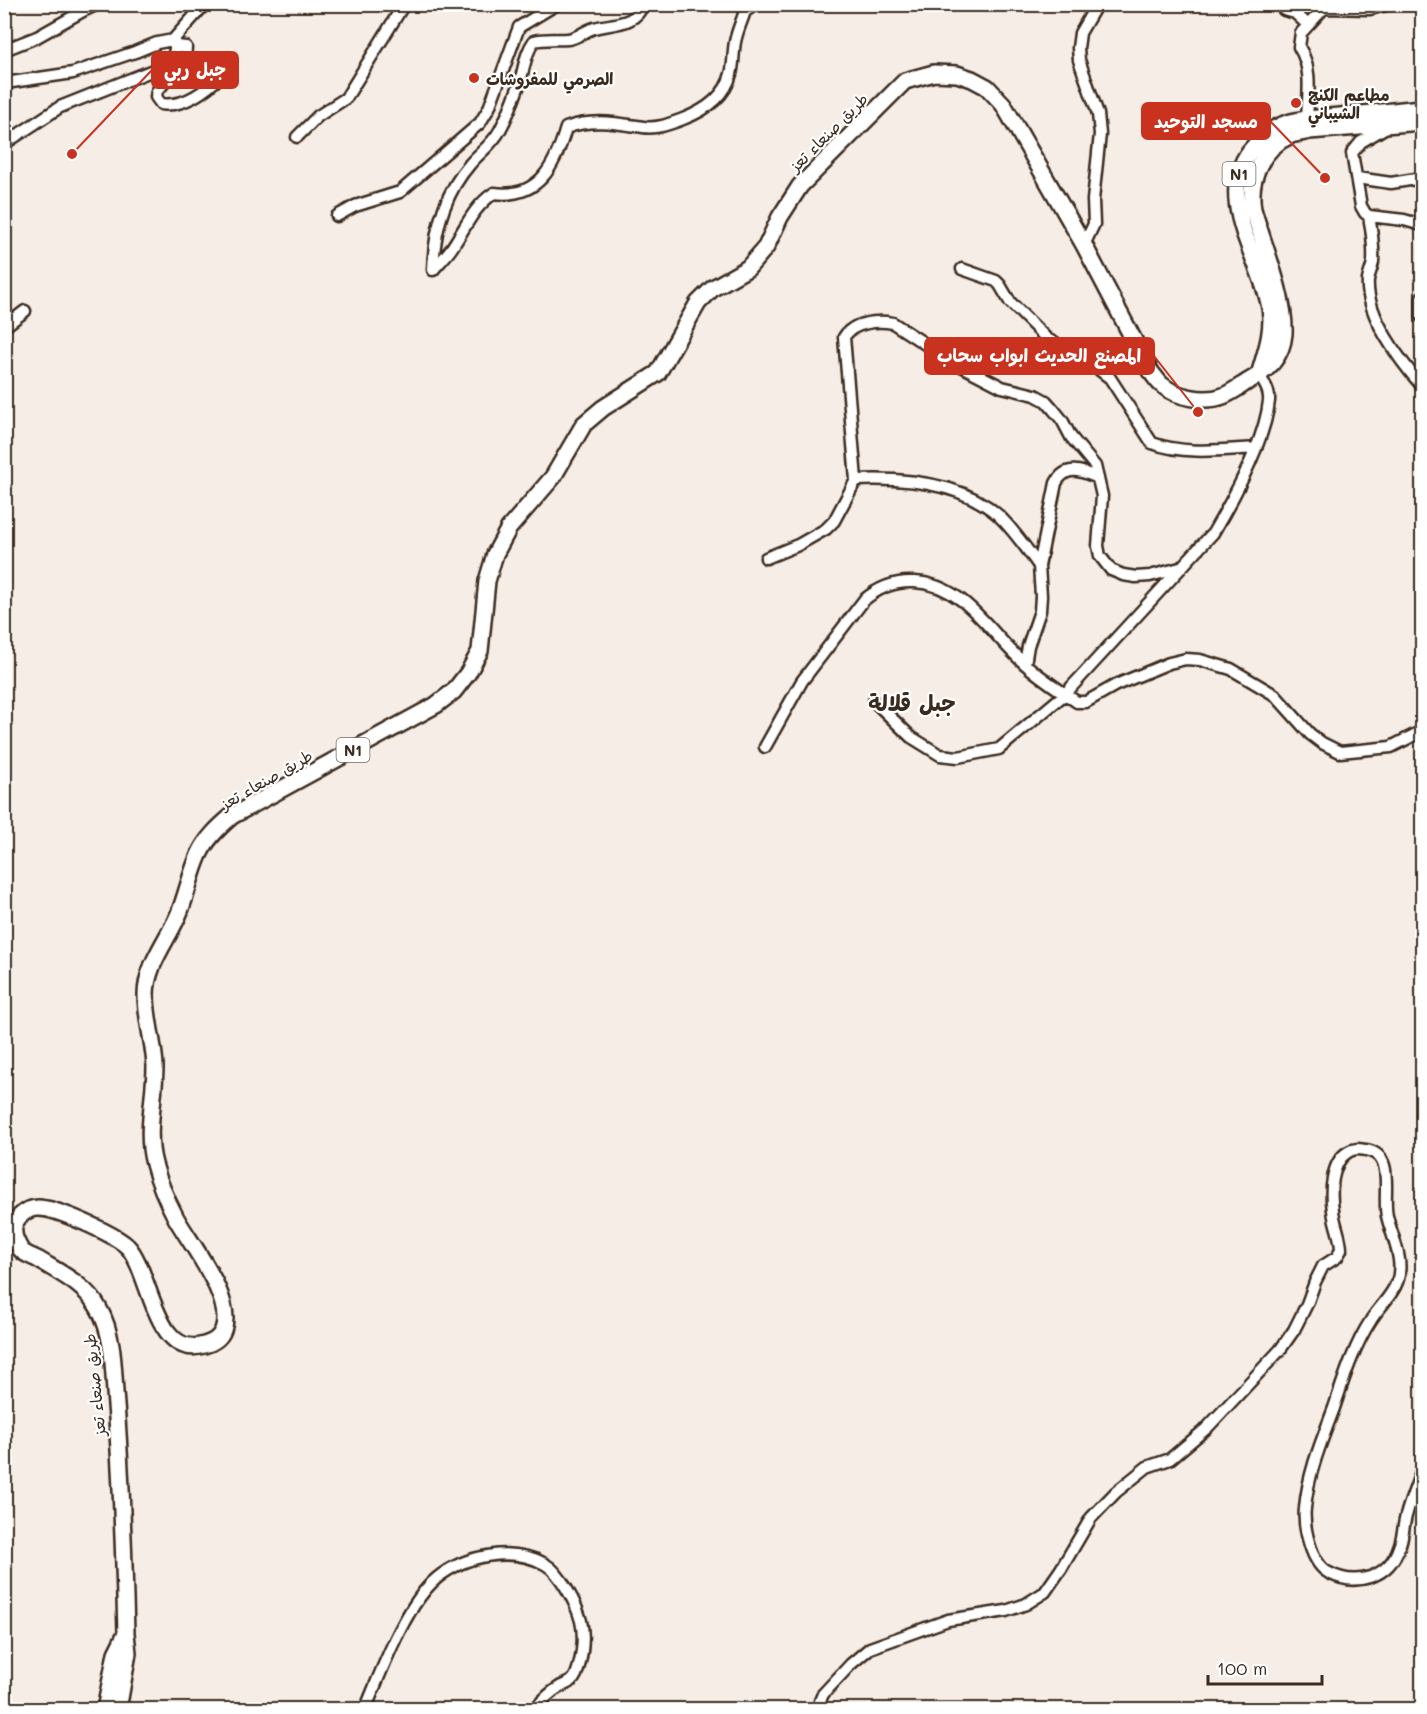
<svg xmlns="http://www.w3.org/2000/svg" width="1427" height="1714" viewBox="0 0 1427 1714" font-family="Mali,'Playpen Sans Arabic',sans-serif">
	<rect width="100%" height="100%" fill="#f6eee6"/>
	<filter id="ink" filterUnits="userSpaceOnUse"><feTurbulence type="fractalNoise" baseFrequency=".0167" numOctaves="2"/><feDisplacementMap in="SourceGraphic" scale="12" xChannelSelector="R" yChannelSelector="G"/><feConvolveMatrix kernelMatrix="1 2 1 2 8 2 1 2 1" color-interpolation-filters="sRGB"/></filter>
	<g filter="url(#ink)">
		<g fill="none" stroke-linecap="round" stroke-linejoin="round">
			<defs>
				<path id="minor" d="M643 4C636 26 612 23 594 28 584 31 578 38 568 39 556 40 546 38 534 41 524 55 524 72 518 88 513 102 507 117 500 130 493 144 479 153 470 164 444 194 434 232 433 270 439 263 446 256 451 249 465 229 473 207 494 193 539 199 555 166 566 128 591 118 616 123 643 127 658 129 669 124 683 119 704 111 725 97 731 74 734 64 733 52 735 42 737 31 742 21 745 11L758 4
					M1279 4 1284 10 1295 13 1308 25
					M173 40 205 4
					M176 46 186 47 185 60 157 91 156 97 161 104C185 108 208 89 224 73
					M4 50 37 37 83 11 98 4
					M4 85 12 82 73 73 135 52 157 43 173 40C178 50 173 57 166 65L60 107 4 144
					M1307 119C1308 94 1313 69 1299 47L1301 33 1324 8 1370 9 1390 4
					M1388 126 1361 142 1352 153 1361 206 1365 213 1369 216 1404 220 1422 225
					M297 137 318 116 346 98 404 4
					M1357 178 1391 183 1422 178
					M337 216 355 206 400 192 480 123 489 108 519 27 557 4
					M1369 216C1372 232 1374 246 1373 262 1372 268 1369 274 1368 280 1365 315 1401 362 1422 386
					M1084 245 1094 224 1093 200 1100 134 1098 114 1079 60 1078 48 1080 33 1097 4
					M962 269 996 281 1000 285 1010 302 1047 339 1089 362 1110 378 1152 443C1185 455 1221 450 1256 448
					M1422 297V317
					M4 327 25 311
					M856 480C902 478 961 482 998 515 1014 530 1026 548 1039 566
					M766 558 798 545 826 529 834 521 856 480 844 337C853 322 878 320 893 323L948 359 1002 387 1035 395 1046 401 1053 409 1062 420 1071 437 1095 466 1102 496 1098 546 1100 556 1111 570 1123 575 1136 577 1150 576 1180 568
					M1025 664 1028 646 1040 611 1041 596 1039 566 1056 483C1066 464 1082 471 1098 478
					M874 701 911 737 940 755 958 757 999 749 1065 694 1213 533C1233 499 1265 441 1269 401 1270 391 1264 383 1259 375
					M765 747 802 681 864 600C878 588 894 581 914 582 965 584 990 634 1025 664 1041 678 1059 690 1077 702H1086L1116 685 1169 663 1186 659 1200 660 1231 669 1275 695 1310 734 1322 743 1340 752 1391 747 1422 731
					M365 1710C382 1670 405 1605 437 1578 465 1555 512 1546 545 1564 560 1572 577 1605 581 1621 585 1637 582 1660 576 1675 572 1684 565 1683 558 1688 549 1693 541 1702 534 1710
					M821 1710 820 1701 823 1694 851 1664 870 1648 948 1620 1006 1611 1026 1604 1045 1592 1061 1569 1091 1518 1116 1492 1147 1467 1170 1459 1207 1428 1280 1350 1294 1330 1307 1304 1315 1282 1323 1266 1337 1257 1341 1250C1341 1236 1334 1224 1333 1210 1330 1192 1331 1162 1348 1152 1354 1148 1359 1149 1366 1150 1396 1155 1382 1194 1387 1216 1392 1237 1405 1261 1397 1282 1392 1296 1379 1307 1371 1320 1354 1346 1344 1378 1334 1408 1322 1440 1308 1473 1305 1508 1303 1526 1311 1564 1329 1573 1356 1587 1389 1578 1399 1547 1403 1538 1403 1526 1406 1516 1410 1500 1417 1485 1422 1469"/>
				<path id="highway" d="M1259 375C1265 354 1274 331 1270 308 1261 258 1214 200 1250 151 1258 141 1269 130 1282 125 1300 118 1321 118 1340 116 1368 113 1395 111 1422 108
					M105 1710 116 1653 126 1633
					M118 1710 128 1653 126 1633C124 1557 122 1481 116 1405 113 1373 115 1337 99 1309 87 1286 60 1273 39 1260 34 1257 26 1255 22 1251 19 1248 14 1238 14 1233 13 1227 16 1220 20 1216 25 1211 31 1208 38 1208 57 1208 112 1233 127 1246 151 1270 154 1360 204 1345 212 1343 220 1338 223 1330 235 1299 191 1245 176 1218 167 1201 159 1183 154 1164 145 1132 155 1099 155 1066 154 1043 146 1019 146 995 146 964 169 939 180 911 187 893 191 873 199 855 206 839 219 827 232 816L436 705 454 691 468 673 480 651 487 581 495 554 509 528 553 477 584 424 603 408 658 373 698 303 713 288 748 268 766 247 780 217 800 186 905 81 934 73 957 74 972 79 987 87 1003 104 1084 245 1150 371C1154 375 1157 381 1162 385 1176 397 1205 403 1223 396 1231 393 1239 387 1247 382 1267 371 1282 358 1284 334 1286 299 1263 244 1253 209 1248 179 1261 148 1291 135 1296 133 1304 133 1309 131L1422 122"/>
			</defs>
			<!-- minor casing -->
			<use href="#minor" stroke="#3b2a1e" stroke-width="15"/>
			<!-- highway casing -->
			<use href="#highway" stroke="#3b2a1e" stroke-width="20"/>
			<!-- minor -->
			<use href="#minor" stroke="#fff" stroke-width="10"/>
			<!-- highway -->
			<use href="#highway" stroke="#fff" stroke-width="15"/>
		</g>
	</g>
	<!-- markers -->
	<g fill="#c8321e" stroke="#fff" stroke-width="2">
		<circle cx="474" cy="78" r="6"/>
		<circle cx="1296" cy="103" r="6"/>
	</g>
	<g text-anchor="middle" dominant-baseline="central" stroke-width="4.5" stroke-linejoin="round" paint-order="stroke">
		<!-- shield labels -->
		<g fill="#fff" stroke="#766a62" stroke-width="1.5">
			<rect x="1222.5" y="162" width="33" height="24" rx="4.5"/>
			<rect x="336.5" y="738" width="33" height="24" rx="4.5"/>
		</g>
		<g font-size="15" font-weight="bold" fill="#3b2a1e">
			<text x="1239" y="174">N1</text>
			<text x="353" y="750">N1</text>
		</g>
		<!-- poi labels -->
		<g font-size="16" font-weight="bold" fill="#3b2a1e" stroke="#fff" text-anchor="start">
			<text x="486" y="78">الصرمي للمفروشات</text>
			<text x="1308" y="94">مطاعم الكنج<tspan x="1308" dy="18">الشيباني</tspan></text>
		</g>
		<!-- street labels -->
		<g font-size="16" fill="#3b2a1e" stroke="#fff">
			<text transform="translate(828 132) rotate(-45)">طريق صنعاء تعز</text>
			<text transform="translate(266 779) rotate(-30)">طريق صنعاء تعز</text>
			<text transform="translate(94 1385) rotate(-96)">طريق صنعاء تعز</text>
		</g>
		<!-- district labels -->
		<g font-size="22" font-weight="bold" fill="#3b2a1e" stroke="#fff">
			<text x="912" y="702">جبل قلالة</text>
		</g>
	</g>
	<!-- callouts -->
	<path fill="none" stroke="#c8321e" stroke-width="2" d="M72 154L152 70M1325 178L1270 121M1198 412L1154 356"/>
	<g fill="#c8321e" stroke="#fff" stroke-width="2">
		<circle cx="72" cy="154" r="6"/>
		<circle cx="1325" cy="178" r="6"/>
		<circle cx="1198" cy="412" r="6"/>
	</g>
	<g fill="#c8321e" stroke="#c8321e" stroke-width="2">
		<rect x="152" y="52" width="86" height="36" rx="6"/>
		<rect x="1142" y="103" width="128" height="36" rx="6"/>
		<rect x="925" y="338" width="229" height="36" rx="6"/>
	</g>
	<g font-size="18" text-anchor="middle" font-weight="bold" fill="#fff">
		<text x="195" y="76">جبل ربي</text>
		<text x="1206" y="128">مسجد التوحيد</text>
		<text x="1039" y="362">المصنع الحديث ابواب سحاب</text>
	</g>
	<!-- margin -->
	<rect width="1427" height="1714" fill="none" stroke="#fff" stroke-width="24"/>
	<rect x="12" y="12" width="1403" height="1690" fill="none" stroke="#3b2a1e" stroke-width="2" filter="url(#ink)"/>
	<!-- scale -->
	<path d="M1208 1675v9h114v-9" fill="none" stroke="#3b2a1e" stroke-width="3"/>
	<text x="1217" y="1675" font-size="18" fill="#3b2a1e" stroke="#ffffff" stroke-width="4.5" paint-order="stroke">100 m</text>
</svg>
